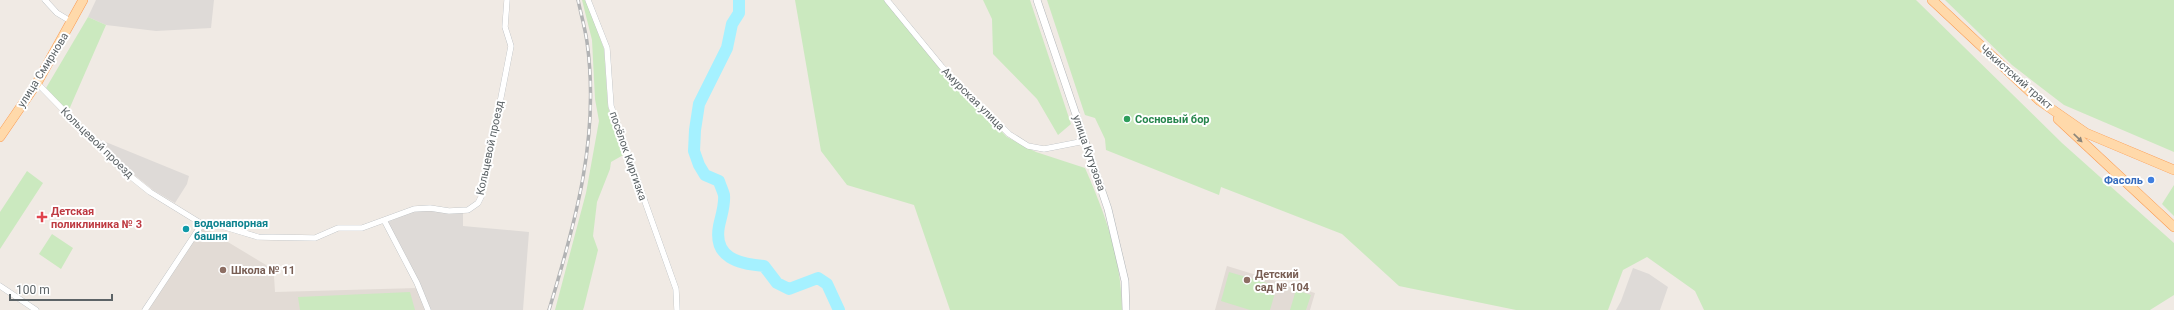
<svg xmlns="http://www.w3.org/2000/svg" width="2174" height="310" viewBox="0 0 2174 310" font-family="Roboto,sans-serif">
	<rect width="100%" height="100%" fill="#f0eae4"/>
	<!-- industrial -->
	<path fill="#dedad7" d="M96 0H214L211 28 156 31 106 25 88 17Z
		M96 138 189 176 187 184 175 203 153 190 122 165 95 139Z
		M430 210 463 213V226L529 232 523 310H431L420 283 388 222 414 211Z
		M1633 268 1649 274 1668 287 1660 310H1616L1621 301Z"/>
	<!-- education -->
	<path fill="#e2dbd5" d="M203 227 266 265 274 276 275 292 417 288 425 310H148Z
		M1227 266 1315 293 1310 310H1215Z"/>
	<!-- green -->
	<path fill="#cbe9bf" d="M582 0H586L604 49 608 107 625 154 611 162 610 169 597 202 593 236 598 250 584 307 583 310H555L586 193 599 121 595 99 592 40Z
		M795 0H884L940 69 1007 137 1036 152 1085 168C1106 216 1121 257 1122 310H950L914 205 847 185 821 151Z
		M983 0H1030L1071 124 1058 135 1037 99 993 54 992 19Z
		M1047 0H1916L2062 143 2174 243V295L2150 310H1704L1695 291 1647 257 1623 270 1608 310H1516L1399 286 1342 234 1221 187 1219 195 1106 150 1105 139 1095 118 1085 115Z
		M1945 0H2174V152L2064 105 2012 65Z
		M88 17 106 25 68 112 46 88Z
		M27 171 43 183 0 249V212Z
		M2174 185V216L2162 204Z
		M52 234 73 248 61 269 39 254Z
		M1229 272 1277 286 1270 310H1250L1221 301Z
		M1296 290 1311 295 1306 310H1290Z
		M410 292 415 310H300L298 297Z"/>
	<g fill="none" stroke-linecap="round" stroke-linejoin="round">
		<!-- river -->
		<path stroke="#a5f1ff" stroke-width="12" d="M739 0V13L732 24 727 48 699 104 695 130 694 151 699 165 705 175 719 181C720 185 723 191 724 195 725 206 721 216 719 226 713 258 739 264 764 266L777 283 789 289 818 278 827 284 839 310"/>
		<defs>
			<path id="minor" d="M45 0 57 13 72 22
				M588 0 607 48 611 106 676 289 677 310
				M887 0 942 67 1009 134 1028 146 1044 149 1085 141
				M37 83 120 168 150 192 202 224 145 310
				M384 220 417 283 428 310
				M202 224H215L258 237 315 238 338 228H362L414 209 430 208 449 211 468 210 478 203 482 195 511 46 505 27 507 0
				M0 286 36 310"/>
			<path id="tertiary" d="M1037 0 1108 209 1125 281 1126 310"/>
			<path id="primary" d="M1932 0 2040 101 2086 133 2174 170
				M2058 119 2174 227
				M0 137 37 83 83 0"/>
		</defs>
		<!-- minor casing -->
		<use href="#minor" stroke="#b0b5b8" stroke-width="6"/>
		<!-- tertiary casing -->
		<use href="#tertiary" stroke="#b0b5b8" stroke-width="8"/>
		<!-- primary casing -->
		<use href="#primary" stroke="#fc9b51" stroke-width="10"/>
		<!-- minor -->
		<use href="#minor" stroke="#fff" stroke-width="5.5"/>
		<!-- tertiary -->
		<use href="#tertiary" stroke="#fff" stroke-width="7"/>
		<!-- primary -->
		<use href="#primary" stroke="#ffd9aa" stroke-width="9"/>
		<defs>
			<path id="rail" d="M549 310C576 221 600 135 587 42 585 28 581 14 578 0"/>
		</defs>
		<!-- rail casing -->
		<use href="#rail" stroke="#b2b3b4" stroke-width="3.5"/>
		<!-- rail -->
		<use href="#rail" stroke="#fff" stroke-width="2" stroke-dasharray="6" stroke-linecap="butt"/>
	</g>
	<!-- one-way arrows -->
	<defs><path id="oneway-solid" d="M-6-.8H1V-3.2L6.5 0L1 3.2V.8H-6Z"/></defs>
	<use fill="#8d867a" href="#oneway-solid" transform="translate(2078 138) rotate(44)"/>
	<!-- markers -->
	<circle fill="#2e9e5b" stroke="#fff" stroke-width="1.5" cx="1127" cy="119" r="4"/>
	<circle fill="#3f7fe0" stroke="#fff" stroke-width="1.5" cx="2151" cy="180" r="4"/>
	<path fill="#e0444e" stroke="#fff" stroke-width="1.5" d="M40 211h4v4h4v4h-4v4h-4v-4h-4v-4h4z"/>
	<circle fill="#0f9aa8" stroke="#fff" stroke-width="1.5" cx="186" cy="229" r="4"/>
	<g fill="#8d6e63" stroke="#fff" stroke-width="1.5">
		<circle cx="223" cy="270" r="4"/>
		<circle cx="1247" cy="280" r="4"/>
	</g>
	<g text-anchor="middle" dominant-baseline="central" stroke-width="4" stroke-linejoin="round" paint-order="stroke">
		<!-- street labels -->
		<g font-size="11" fill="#5c6366" stroke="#fff">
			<text transform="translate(43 70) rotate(-58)">улица Смирнова</text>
			<text transform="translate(2016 77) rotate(41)">Чекистский тракт</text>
			<text transform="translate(973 99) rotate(45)">Амурская улица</text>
			<text transform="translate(97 143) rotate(44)">Кольцевой проезд</text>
			<text transform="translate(490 148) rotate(-78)">Кольцевой проезд</text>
			<text transform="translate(1089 153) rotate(71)">улица Кутузова</text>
			<text transform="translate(628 156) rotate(71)">посёлок Киргизка</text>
		</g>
		<!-- leisure labels -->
		<g font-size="11" font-weight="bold" fill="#27864d" stroke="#fff" text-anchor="start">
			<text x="1135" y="119">Сосновый бор</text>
		</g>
		<!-- shop labels -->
		<g font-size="11" font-weight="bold" fill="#366cbe" stroke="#fff" text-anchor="end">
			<text x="2143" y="180">Фасоль</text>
		</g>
		<!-- health labels -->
		<g font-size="11" font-weight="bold" fill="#be3a42" stroke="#fff" text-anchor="start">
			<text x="51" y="211">Детская<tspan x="51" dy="13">поликлиника № 3</tspan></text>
		</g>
		<!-- culture labels -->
		<g font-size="11" font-weight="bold" fill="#0d838f" stroke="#fff" text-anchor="start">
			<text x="194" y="223">водонапорная<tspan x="194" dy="13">башня</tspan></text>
		</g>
		<!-- education labels -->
		<g font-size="11" font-weight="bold" fill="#785e54" stroke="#fff" text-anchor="start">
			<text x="231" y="270">Школа № 11</text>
			<text x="1255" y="274">Детский<tspan x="1255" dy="13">сад № 104</tspan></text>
		</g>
	</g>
	<!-- scale -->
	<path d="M10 294v6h102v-6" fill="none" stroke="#5c6366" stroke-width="2"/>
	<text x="16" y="294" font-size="12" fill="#5c6366" stroke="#ffffff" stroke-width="3" paint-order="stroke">100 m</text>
</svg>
